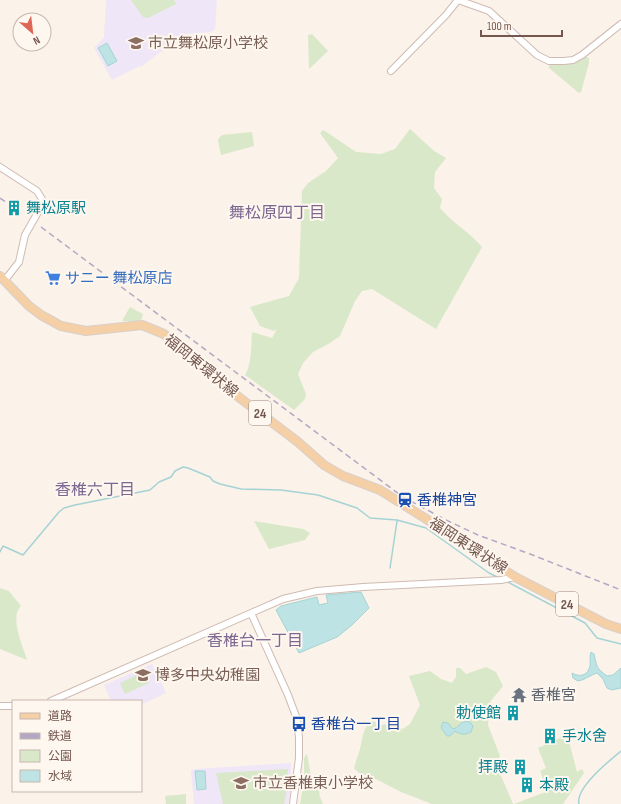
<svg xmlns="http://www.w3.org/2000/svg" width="621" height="804" viewBox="0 0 621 804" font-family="'Sofia Sans Condensed','Noto Sans JP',sans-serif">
	<rect width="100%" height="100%" fill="#fbf2e9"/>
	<!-- education -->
	<path fill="#efe6f8" d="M106 0H217L215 29 210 32 184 34 141 67 140 66 112 80 94 48 104 37Z
		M152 664 166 693 141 705V701H110V698L104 685Z
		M291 763 290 794 288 804H194L191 771 194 769Z"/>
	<!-- green -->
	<path fill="#d9e8c8" d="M131 0H174L176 4 148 18 143 17Z
		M312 34 328 51 309 69 308 35Z
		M584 56 589 58V63L581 92 579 93 549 68V65H561L571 63Z
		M410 129 434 151 446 158 435 172 434 188 442 199 440 208C452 223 470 232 482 247L436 329 372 289 362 291 355 301 340 336 330 343 313 352 303 363 298 374 306 394 305 399 294 410 245 375C252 364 251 345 252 332L272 338 277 329 274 331 260 326 250 307 289 296 299 278 302 191 308 183 326 171 338 158 320 133 323 130 328 133 356 152 381 154 395 149Z
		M252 132 254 146 221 155 218 141 219 138 222 135Z
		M130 307 143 314 141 321H122Z
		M254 521 303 529 310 533 305 540 269 549Z
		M0 588 9 591 21 606C9 617 23 646 27 660L0 649Z
		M486 667 496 672 503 686 490 702 488 725 500 756 496 764 513 804H432L401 792 374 778 359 773 354 768C356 761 358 756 360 749 363 738 362 729 372 720L379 725 390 724 403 729 410 724 420 705 409 676 430 671 441 679 452 683 456 677V668H460L466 674Z
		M139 674 141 676 144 674 149 683 125 694 120 683Z
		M564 736 570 745 577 772 582 769 584 773 563 804H514L548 791 540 771 546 768 538 748Z
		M307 754 311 776 318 785 320 797 323 804H300L304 780V758Z
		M288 769 286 794 284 804H223L216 773Z
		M186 794V804H166L165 796Z"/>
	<!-- water -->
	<path fill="#bee3e4" stroke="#a5d3d5" d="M107 43 117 61 108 66 98 48Z
		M361 592 369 608 352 625 337 637 299 653 276 610 281 606 317 597 319 605 328 603 326 595Z
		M591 652 594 654C597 667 596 668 607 676L613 675 621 668V688L612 690 607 688 603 679 597 673C590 675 585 680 578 681L573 678 572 673C580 678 588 675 590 666 591 661 589 657 591 652Z
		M465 721 470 722 473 726 471 732C465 735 461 735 455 731L450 736H447L441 728 443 722 448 723 453 729C458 728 460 723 465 721Z
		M195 771H205L206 789 197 790Z"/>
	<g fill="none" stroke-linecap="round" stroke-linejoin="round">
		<!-- stream -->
		<path stroke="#a5d3d5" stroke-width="1.5" d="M0 552 3 546 23 555 59 512 64 508 75 505 150 490 159 482 171 477 175 471 183 467 188 468 210 477 213 481 220 484 241 489 281 490 318 495 357 508 370 518 397 520 426 528 489 573 499 578
			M390 568 397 521
			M506 581 585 623 597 638 621 644
			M579 804C575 788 609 761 621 751"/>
		<defs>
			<path id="tertiary" d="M458 0 489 11 537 55 549 61H564L573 60 582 55 621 24
				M391 71 446 15 458 0
				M0 167 37 191 42 199 37 214 25 235 19 262 5 280
				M251 613 288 695 297 719 299 738V758L293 804
				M51 701 283 599 317 591 363 587 501 580 515 577
				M0 706H13"/>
			<path id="primary" d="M0 276 29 306 41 315 61 326 86 331 142 325 164 334 236 395 298 442 324 465 343 476 380 490 439 527 515 577 606 624 621 629"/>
		</defs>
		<!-- tertiary casing -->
		<use href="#tertiary" stroke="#cfbbb2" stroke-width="8"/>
		<!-- primary casing -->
		<use href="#primary" stroke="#d8d0cd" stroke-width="10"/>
		<!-- tertiary -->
		<use href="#tertiary" stroke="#fff" stroke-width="6"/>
		<!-- primary -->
		<use href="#primary" stroke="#f5cfa6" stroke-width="8"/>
		<!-- rail -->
		<path stroke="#b4a7c5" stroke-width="1.5" stroke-dasharray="6 4" stroke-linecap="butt" d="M0 198 10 205
			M41 227 403 497 446 520 478 535 530 554 621 590"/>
	</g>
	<!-- icons -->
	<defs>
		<symbol id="school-bare" viewBox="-9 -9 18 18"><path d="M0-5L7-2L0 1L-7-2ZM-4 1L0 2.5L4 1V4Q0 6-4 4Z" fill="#8d6e63" stroke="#fef7ef" stroke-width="2.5" paint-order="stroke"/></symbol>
		<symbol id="building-bare" viewBox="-9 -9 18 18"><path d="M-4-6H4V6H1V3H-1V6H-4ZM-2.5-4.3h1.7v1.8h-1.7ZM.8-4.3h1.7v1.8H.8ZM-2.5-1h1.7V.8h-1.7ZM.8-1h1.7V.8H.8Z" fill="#0f9aa8" stroke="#fef7ef" stroke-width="2.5" paint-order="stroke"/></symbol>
		<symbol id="supermarket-bare" viewBox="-9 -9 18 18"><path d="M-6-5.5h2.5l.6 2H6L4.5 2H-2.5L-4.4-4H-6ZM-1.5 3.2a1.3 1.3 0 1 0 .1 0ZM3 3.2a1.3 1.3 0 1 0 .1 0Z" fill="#3f7fe0" stroke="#fef7ef" stroke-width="2.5" paint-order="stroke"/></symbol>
		<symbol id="station-bare" viewBox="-9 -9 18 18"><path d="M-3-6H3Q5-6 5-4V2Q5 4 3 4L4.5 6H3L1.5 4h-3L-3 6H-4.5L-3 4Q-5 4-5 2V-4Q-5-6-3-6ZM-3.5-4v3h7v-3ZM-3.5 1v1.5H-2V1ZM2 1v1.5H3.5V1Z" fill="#1a4fb4" stroke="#fef7ef" stroke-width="2.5" paint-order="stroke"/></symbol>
		<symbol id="temple-bare" viewBox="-9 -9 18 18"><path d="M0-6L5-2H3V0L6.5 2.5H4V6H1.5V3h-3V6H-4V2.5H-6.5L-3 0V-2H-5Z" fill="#6b7280" stroke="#fef7ef" stroke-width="2.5" paint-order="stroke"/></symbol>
		<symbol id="bus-bare" viewBox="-9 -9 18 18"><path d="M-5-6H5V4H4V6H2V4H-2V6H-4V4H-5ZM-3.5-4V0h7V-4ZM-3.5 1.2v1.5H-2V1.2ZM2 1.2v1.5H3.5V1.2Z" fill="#1a4fb4" stroke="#fef7ef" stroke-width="2.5" paint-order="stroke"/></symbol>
	</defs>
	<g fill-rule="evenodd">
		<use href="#school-bare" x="125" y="32" width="22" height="22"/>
		<use href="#building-bare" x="3" y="197" width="22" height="22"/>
		<use href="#supermarket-bare" x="42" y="267" width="22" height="22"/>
		<use href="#station-bare" x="394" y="489" width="22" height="22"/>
		<use href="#school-bare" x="132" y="664" width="22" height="22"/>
		<use href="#temple-bare" x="508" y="684" width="22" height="22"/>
		<use href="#building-bare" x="502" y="702" width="22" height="22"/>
		<use href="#bus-bare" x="288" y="713" width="22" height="22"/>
		<use href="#building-bare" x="539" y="725" width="22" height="22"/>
		<use href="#building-bare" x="509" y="756" width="22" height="22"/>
		<use href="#school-bare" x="230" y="772" width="22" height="22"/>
		<use href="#building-bare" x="516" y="774" width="22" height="22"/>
	</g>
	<g text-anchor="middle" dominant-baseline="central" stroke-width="4" stroke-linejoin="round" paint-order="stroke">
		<!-- shield labels -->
		<g fill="#fef7ef" stroke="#9d877e" stroke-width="1">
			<rect x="249" y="401" width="22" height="24" rx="3"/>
			<rect x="556" y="592" width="22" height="24" rx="3"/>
		</g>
		<g font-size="14" font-weight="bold" fill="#74574e">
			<text x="260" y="413">24</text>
			<text x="567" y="604">24</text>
		</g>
		<!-- education labels -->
		<g font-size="15" fill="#785e54" stroke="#fef7ef" text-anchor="start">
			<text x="148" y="43">市立舞松原小学校</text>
			<text x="155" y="675">博多中央幼稚園</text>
			<text x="253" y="783">市立香椎東小学校</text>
		</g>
		<!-- culture labels -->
		<g font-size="15" fill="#0d838f" stroke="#fef7ef" text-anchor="start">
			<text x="26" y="208">舞松原駅</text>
			<text x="501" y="713" text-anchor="end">勅使館</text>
			<text x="562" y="736">手水舍</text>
			<text x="508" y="767" text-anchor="end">拝殿</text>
			<text x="539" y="785">本殿</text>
		</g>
		<!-- shop labels -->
		<g font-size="15" fill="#366cbe" stroke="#fef7ef" text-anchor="start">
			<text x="65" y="278">サニー 舞松原店</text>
		</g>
		<!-- street labels -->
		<g font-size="15" fill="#74574e" stroke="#fef7ef">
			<text transform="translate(201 366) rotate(39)">福岡東環状線</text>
			<text transform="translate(468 546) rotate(33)">福岡東環状線</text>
		</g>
		<!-- transit labels -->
		<g font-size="15" fill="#164399" stroke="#fef7ef" text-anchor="start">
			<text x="417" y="500">香椎神宮</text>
			<text x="311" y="724">香椎台一丁目</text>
		</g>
		<!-- worship labels -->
		<g font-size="15" fill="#5b616d" stroke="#fef7ef" text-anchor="start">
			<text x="531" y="695">香椎宮</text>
		</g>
		<!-- neighbourhood labels -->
		<g font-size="16" fill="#7d6690" stroke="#fef7ef">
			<text x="277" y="213">舞松原四丁目</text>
			<text x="95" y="490">香椎六丁目</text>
			<text x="255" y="641">香椎台一丁目</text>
		</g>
	</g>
	<!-- legend -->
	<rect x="12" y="700" width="130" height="92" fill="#fef7ef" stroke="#c7b7af"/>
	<rect x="20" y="713" width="20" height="6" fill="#f5cfa6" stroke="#c7b7af"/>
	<text x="48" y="720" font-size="12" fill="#74574e">道路</text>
	<rect x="20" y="733" width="20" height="6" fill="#b4a7c5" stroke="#c7b7af"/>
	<text x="48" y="740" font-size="12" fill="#74574e">鉄道</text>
	<rect x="20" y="750" width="20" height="12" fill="#d9e8c8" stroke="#c7b7af"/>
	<text x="48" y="760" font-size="12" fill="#74574e">公園</text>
	<rect x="20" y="770" width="20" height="12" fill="#bee3e4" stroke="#c7b7af"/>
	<text x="48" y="780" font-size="12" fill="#74574e">水域</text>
	<!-- north arrow -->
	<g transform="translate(32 32) rotate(152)"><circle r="19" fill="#fef7ef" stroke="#c7b7af"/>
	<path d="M0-3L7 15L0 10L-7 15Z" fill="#dd6657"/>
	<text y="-6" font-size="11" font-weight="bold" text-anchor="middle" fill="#74574e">N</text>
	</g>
	<!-- scale -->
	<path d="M481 30v6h81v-6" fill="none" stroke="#74574e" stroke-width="2"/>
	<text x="487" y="30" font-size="12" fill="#74574e" stroke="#fef7ef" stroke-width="3" paint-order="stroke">100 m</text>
</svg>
